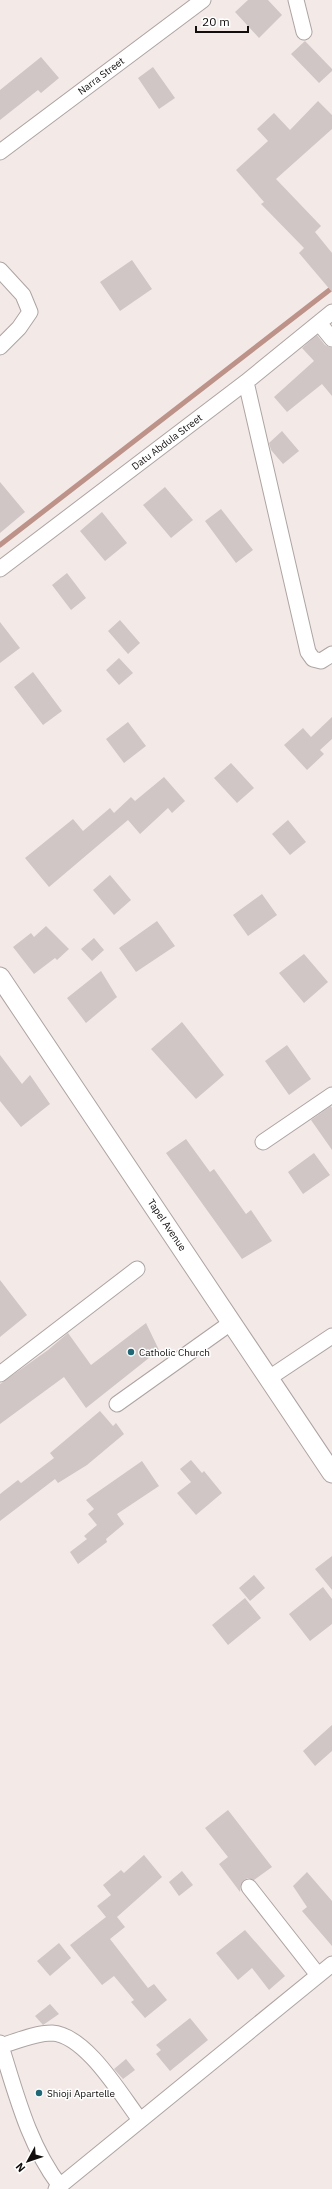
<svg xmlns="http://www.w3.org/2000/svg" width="332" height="2189" viewBox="0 0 332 2189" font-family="'IBM Plex Sans',sans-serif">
	<rect width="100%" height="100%" fill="#f3eae8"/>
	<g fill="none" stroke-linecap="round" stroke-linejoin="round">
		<!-- stream -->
		<path stroke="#bd9289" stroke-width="5" d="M0 545 332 288"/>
	</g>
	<!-- building -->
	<path fill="#cfc6c5" d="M248 0H268L282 15 259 38 235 12Z
		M305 41 332 69V71L319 83 291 54Z
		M41 57 59 78 41 93 38 90 0 120V90Z
		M153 67 175 98 159 109 138 78Z
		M318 101 332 115V129L276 179 321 226 315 232 332 253V292L299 253 304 248 261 204 264 202 236 170 268 141 257 129 274 113 290 130Z
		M132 260 152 289 120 311 100 282Z
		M317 335 325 345 332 348V396L322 384 287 412 274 397 314 361 302 348Z
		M282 431 299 451 283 464 271 450 269 443Z
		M0 482 25 512 0 533Z
		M165 487 193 520 171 538 143 505Z
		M221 509 253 550 236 563 205 521Z
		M102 512 127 543 105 561 80 531Z
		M67 573 86 598 71 610 52 585Z
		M120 620 140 643 128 654 108 631Z
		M0 622 20 648 0 663Z
		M119 658 133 673 119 685 106 670Z
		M33 672 62 711 43 725 14 687Z
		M332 717V739L320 750 324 754 307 770 284 745 303 728 311 737Z
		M128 722 146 746 124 763 106 739Z
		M231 763 254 788 237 803 214 778Z
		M164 777 185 801 172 813 168 808 140 834 128 820 49 887 25 858 73 819 83 831 110 808 114 813 131 797 135 801Z
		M288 820 306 842 290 855 272 834Z
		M110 875 131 900 114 915 93 890Z
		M262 894 277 915 248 936 233 915Z
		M157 921 175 946 136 972 119 948Z
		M46 926 69 949 57 960 55 958 34 974 13 947 31 933 34 937Z
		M94 938 104 950 92 961 81 949Z
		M304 954 328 982 304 1003 279 973Z
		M101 971 117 997 86 1023 67 998Z
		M182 1022 224 1075 196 1099 151 1049Z
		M287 1045 311 1079 289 1095 265 1061Z
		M0 1055 22 1084 30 1075 50 1104 21 1127 0 1101Z
		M331 1106 332 1108V1150L311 1120Z
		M186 1139 210 1172 214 1169 246 1214 251 1210 272 1241 242 1259 166 1153Z
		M314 1153 330 1175 303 1194 288 1172Z
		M0 1280 27 1315 0 1337Z
		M146 1323 159 1350 86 1408 64 1377 0 1424V1384L48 1350 68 1333 91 1365Z
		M100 1411 113 1426 116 1423 124 1434 87 1465 58 1483 55 1479 0 1521V1494L18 1480 21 1483 54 1458 50 1453Z
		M191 1460 202 1473 204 1471 222 1493 196 1515 177 1493 191 1482 180 1469Z
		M142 1461 159 1486 117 1514 124 1524 106 1539 107 1542 78 1564 70 1552 87 1539 84 1536 97 1525 88 1514 94 1509 86 1500Z
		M332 1556V1590L315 1569Z
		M254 1575 265 1588 250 1601 239 1588Z
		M323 1587 332 1599V1624L310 1641 289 1614Z
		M245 1598 261 1618 228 1645 212 1625Z
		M332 1725V1751L315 1766 303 1751Z
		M228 1810 272 1867 254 1880 248 1878 244 1880 241 1884 240 1892 219 1864 228 1857 205 1828Z
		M144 1855 162 1877 117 1917 125 1927 110 1939 148 1988 154 1984 167 2000 145 2018 131 2002 134 2000 114 1976 102 1985 70 1945 106 1917 97 1906 111 1895 103 1885 121 1870 124 1873Z
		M182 1871 193 1885 179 1896 169 1882Z
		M307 1872 332 1901V1946L302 1911 307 1907 293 1886Z
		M245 1930 285 1976 269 1990 252 1968 238 1980 216 1953Z
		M59 1943 71 1958 50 1976 37 1961Z
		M50 2004 59 2014 43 2025 35 2016Z
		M190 2018 208 2040 170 2071 156 2054 161 2050 156 2045Z
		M126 2059 135 2070 123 2079 114 2069Z"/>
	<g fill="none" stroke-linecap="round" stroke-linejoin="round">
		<defs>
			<path id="minor" d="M296 0 304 32
				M0 152 203 0
				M0 270 23 295 30 312 19 328 0 347
				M319 323 332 339
				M246 382 308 652 313 659 321 661 332 654
				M0 569 246 382 332 312
				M263 1142 332 1095
				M0 1374 137 1269
				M269 1378 332 1336
				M117 1404 232 1322
				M249 1887 318 1975
				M0 2043C16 2093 28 2144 60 2186
				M1 2046C17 2041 35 2033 52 2033 86 2035 121 2095 140 2120
				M56 2189 332 1964"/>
			<path id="tertiary" d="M0 977 332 1473"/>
		</defs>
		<!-- minor casing -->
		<use href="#minor" stroke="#ada4a3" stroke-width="17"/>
		<!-- tertiary casing -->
		<use href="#tertiary" stroke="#ada4a3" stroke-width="21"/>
		<!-- minor -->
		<use href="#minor" stroke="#fff" stroke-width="15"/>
		<!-- tertiary -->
		<use href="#tertiary" stroke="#fff" stroke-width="19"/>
	</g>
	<!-- markers -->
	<g fill="#206875" stroke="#fff" stroke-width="1.5">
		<circle cx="131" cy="1352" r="4"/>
		<circle cx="39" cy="2093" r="4"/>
	</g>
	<g text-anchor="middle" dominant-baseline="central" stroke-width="3" stroke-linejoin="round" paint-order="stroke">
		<!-- street labels -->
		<g font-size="10" fill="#110e0d" stroke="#fff">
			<text transform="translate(101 76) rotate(-37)">Narra Street</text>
			<text transform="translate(167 442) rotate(-37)">Datu Abdula Street</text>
			<text transform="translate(167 1225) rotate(56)">Tapel Avenue</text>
		</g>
		<!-- poi labels -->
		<g font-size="10" fill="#110e0d" stroke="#fff" text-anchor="start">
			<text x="139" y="1352">Catholic Church</text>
			<text x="47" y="2093">Shioji Apartelle</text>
		</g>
	</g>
	<!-- north arrow -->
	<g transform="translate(28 2161) rotate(230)" stroke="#ffffff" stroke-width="3" paint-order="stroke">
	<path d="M0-3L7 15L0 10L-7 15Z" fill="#110e0d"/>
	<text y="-6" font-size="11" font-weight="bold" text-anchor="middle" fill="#110e0d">N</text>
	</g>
	<!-- scale -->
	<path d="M196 26v6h52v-6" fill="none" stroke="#110e0d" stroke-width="2"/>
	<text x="202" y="26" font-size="12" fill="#110e0d" stroke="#ffffff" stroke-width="3" paint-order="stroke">20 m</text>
</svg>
